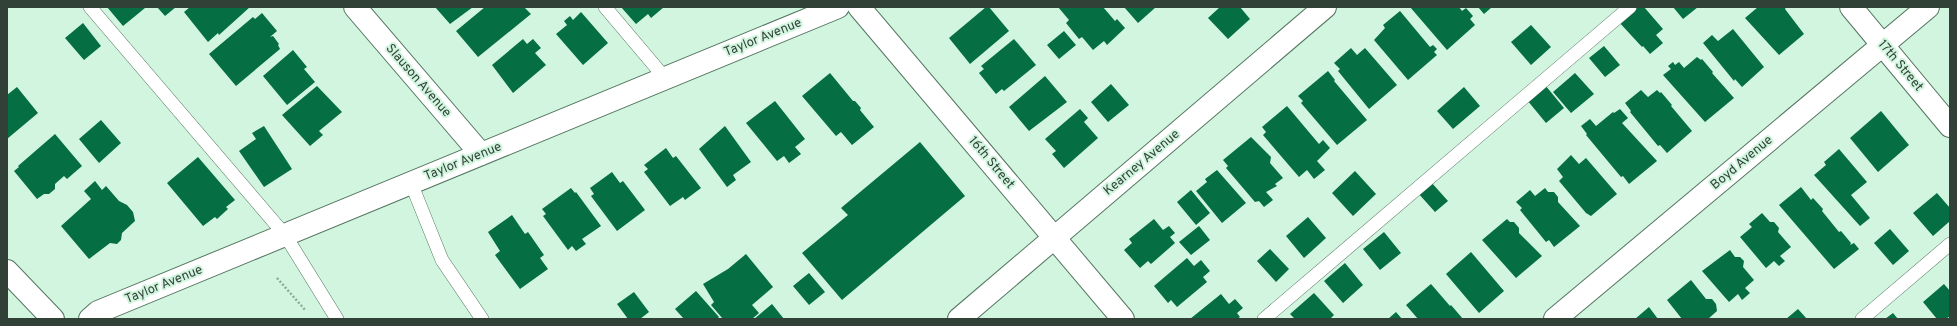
<svg xmlns="http://www.w3.org/2000/svg" width="1957" height="326" viewBox="0 0 1957 326" font-family="Overpass,sans-serif">
	<rect width="100%" height="100%" fill="#d1f5de"/>
	<!-- building -->
	<path fill="#056e42" d="M107 7H145V8L123 26Z
		M157 7H176L165 16Z
		M190 7H250L219 35 218 33 208 42 184 12Z
		M435 7H473L450 24Z
		M485 7H524L531 14 478 57 456 31Z
		M621 7H664L651 18 648 14 636 24Z
		M986 7H989L1009 31 970 64 949 38Z
		M1058 7H1103L1115 21 1117 19 1125 28 1107 45 1104 41 1093 50 1082 37 1079 39 1066 23 1069 20Z
		M1124 7H1156L1138 23Z
		M1220 7H1240L1250 19 1228 39 1208 18Z
		M1410 7H1459L1462 11 1466 8 1473 16 1470 19 1475 25 1447 50Z
		M1478 7H1492L1484 14Z
		M1634 7H1644L1663 29 1656 35 1663 43 1650 54 1643 46 1642 47 1618 21Z
		M1673 7H1698L1683 19Z
		M1758 7H1786L1785 9 1804 34 1779 55 1745 18Z
		M1400 11 1430 47 1433 45 1437 49 1434 52 1437 55 1408 80 1374 40 1385 28 1383 25Z
		M581 12 608 43 583 65 556 34 567 25 564 21 570 16 573 20Z
		M262 13 277 31 270 37 273 36 279 44 278 45 280 49 236 86 209 54 253 17 255 19Z
		M83 23 101 46 84 60 65 38Z
		M1531 25 1551 47 1531 65 1511 42Z
		M1733 29 1764 67 1742 87 1735 79 1734 81 1703 43 1712 35 1718 41Z
		M1064 31 1076 45 1059 59 1047 45Z
		M523 39 527 44 533 39 541 48 535 53 546 65 513 93 492 65Z
		M1014 39 1036 65 1004 91 1002 89 996 94 979 73 984 69 981 66Z
		M1604 46 1620 65 1605 77 1589 58Z
		M1351 48 1357 55 1365 48 1397 85 1369 109 1338 71 1340 69 1334 63Z
		M293 50 307 67 304 69 315 82 287 105 263 76Z
		M1697 57 1701 60 1702 59 1713 72 1712 73 1734 98 1705 122 1663 75 1671 69 1668 66 1673 62 1675 65 1679 62 1684 68Z
		M1328 71 1335 80 1334 81 1367 120 1337 145 1301 103 1303 101 1298 96Z
		M830 73 853 101H855L861 108 860 110 874 127 852 145 841 132 836 136 802 96Z
		M1575 73 1594 94 1571 113 1553 92Z
		M1045 76 1067 102 1029 131 1009 107Z
		M1111 84 1129 105 1108 122 1091 102Z
		M1545 85 1564 108 1546 123 1527 100Z
		M317 86 342 112 319 131 323 135 310 146 282 115Z
		M17 87 38 113 7 139V95Z
		M1464 87 1480 106 1453 129 1437 111Z
		M1641 90 1648 97 1657 90 1660 93 1661 92 1672 105 1671 106 1692 131 1667 153 1660 145 1658 146 1630 112 1631 111 1625 103Z
		M775 101 805 139 795 147 801 154 789 163 784 156 777 161 746 123Z
		M1287 106 1319 144 1323 140 1330 148 1317 161 1325 170 1314 179 1307 170 1299 177 1263 135 1266 132 1262 127Z
		M1080 109 1088 118 1084 122 1098 138 1064 168 1052 154 1056 151 1045 139Z
		M1620 109 1628 118 1622 123 1657 161 1629 184 1623 176 1621 177 1586 135 1587 134 1581 126 1590 119 1596 126 1613 112 1614 113Z
		M1881 111 1909 145 1878 172 1850 138Z
		M101 120 121 143 99 163 79 139Z
		M264 126 292 169 264 187 239 151 256 139 252 133Z
		M725 126 751 162 733 175 736 180 727 187 699 149Z
		M55 134 82 166 67 179 64 176 55 184V189L49 194H44L37 199 14 171 19 167 18 166Z
		M1251 137 1271 157 1270 163 1283 178 1275 184 1277 186 1266 192 1273 200 1264 207 1259 201 1255 202 1226 168 1228 166 1223 160Z
		M920 142 965 196 842 300 802 253 848 215 841 208Z
		M666 148 673 158 676 156 701 188 685 200 683 197 670 206 644 172 648 169 644 165Z
		M1839 149 1867 182 1851 195 1870 218 1860 226 1814 175 1826 165 1824 162Z
		M1571 155 1579 164 1586 158 1617 194 1591 216 1586 213 1559 181 1563 177 1557 169Z
		M198 157 235 200 226 207 228 209 217 219 215 217 203 226 167 183Z
		M1217 170 1246 203 1222 223 1196 191 1207 182 1205 179Z
		M1355 171 1376 194 1353 216 1332 193Z
		M612 172 620 183 623 181 645 210 617 231 591 196 594 194 590 188Z
		M95 181 102 190 106 186 119 201 127 205 133 212 135 221 122 233 121 240 117 244 110 243 89 259 61 226 91 199 84 191Z
		M1431 182 1448 201 1435 212 1418 193Z
		M1801 187 1811 200 1813 198 1823 209 1822 211 1839 232 1841 231 1851 243 1850 245 1854 243 1859 249 1834 269 1779 205Z
		M571 188 575 193 576 192 601 226 582 239 586 244 576 251 572 246 568 250 543 216 546 214 542 209Z
		M1545 188 1548 192H1554L1558 197V202L1580 226 1554 247 1549 240 1546 242 1520 210 1522 208 1516 202 1530 190 1535 196Z
		M1191 190 1210 213 1196 225 1177 202Z
		M1937 193 1950 208V221L1933 236 1913 213Z
		M1762 213 1770 222H1774L1779 228 1778 232 1791 247 1780 256 1785 261 1779 266 1774 261 1766 268 1740 237 1752 227 1749 224Z
		M512 215 525 234 528 232 544 255 540 258 548 269 520 289 495 255 500 251 488 232Z
		M1308 217 1326 238 1304 258 1286 236Z
		M1154 219 1163 230 1169 226 1175 233 1170 237 1175 243 1151 264 1148 261 1140 268 1124 250 1132 243 1129 239Z
		M1507 219 1510 222H1514L1519 228V233L1542 256 1516 278 1482 240Z
		M1199 226 1210 240 1191 255 1179 242Z
		M1890 229 1909 251 1893 265 1874 243Z
		M1384 232 1401 253 1380 270 1363 249Z
		M1270 249 1289 269 1276 282 1257 261Z
		M1730 250 1735 257H1740L1744 261 1743 267 1754 280 1745 288 1750 293 1742 300 1738 294 1729 302 1702 271Z
		M1471 252 1504 291 1479 313 1446 274Z
		M746 254 773 287 752 305 759 313 752 319H723L711 305 714 302 703 284 728 269Z
		M1187 258 1194 266 1201 260 1210 271 1203 277 1207 282 1177 307 1171 300 1168 303 1154 286Z
		M1345 263 1363 285 1343 303 1324 281Z
		M809 273 825 292 809 305 793 286Z
		M1691 280 1706 299H1712L1716 304 1717 311 1708 319H1682L1667 300Z
		M1431 284 1450 306 1451 305 1463 319H1418L1406 305Z
		M1944 284 1950 291V316L1946 319H1937L1923 302Z
		M696 291 719 317 717 319H684L675 309Z
		M634 292 649 312 640 319H628L617 304Z
		M1314 293 1334 315 1330 319H1295L1290 314Z
		M1221 294 1229 304 1235 299 1243 308 1237 313 1240 317 1237 319H1190Z
		M772 304 784 319H754Z
		M1649 307 1658 319H1635Z
		M1798 309 1807 319H1786Z
		M1396 312 1402 319H1388Z
		M1893 313 1898 319H1885Z"/>
	<g fill="none" stroke-linecap="round" stroke-linejoin="round">
		<defs>
			<path id="service" d="M90 7 285 235 337 319
				M605 7 665 78
				M411 183 442 260 482 319
				M1264 319 1630 7
				M1862 319 1950 244"/>
			<path id="minor" d="M355 7 481 154
				M1851 7 1950 126
				M959 319 1325 7
				M1555 319 1928 7"/>
			<path id="tertiary" d="M859 7 1123 319
				M90 319 98 312 838 7"/>
			<path id="primary" d="M7 271 53 319"/>
		</defs>
		<!-- service casing -->
		<use href="#service" stroke="#557561" stroke-width="14"/>
		<!-- minor casing -->
		<use href="#minor" stroke="#557561" stroke-width="24"/>
		<!-- tertiary casing -->
		<use href="#tertiary" stroke="#557561" stroke-width="24"/>
		<!-- primary casing -->
		<use href="#primary" stroke="#557561" stroke-width="24"/>
		<!-- path -->
		<path stroke="#8da897" stroke-width="2.5" stroke-dasharray="2 2" stroke-linecap="butt" d="M277 278 306 311"/>
		<!-- service -->
		<use href="#service" stroke="#fff" stroke-width="13"/>
		<!-- minor -->
		<use href="#minor" stroke="#fff" stroke-width="22"/>
		<!-- tertiary -->
		<use href="#tertiary" stroke="#fff" stroke-width="22"/>
		<!-- primary -->
		<use href="#primary" stroke="#fff" stroke-width="22"/>
	</g>
	<g text-anchor="middle" dominant-baseline="central" stroke-width="4" stroke-linejoin="round" paint-order="stroke">
		<!-- street labels -->
		<g font-size="13" fill="#324138" stroke="#d1f5de">
			<text transform="translate(763 38) rotate(-22)">Taylor Avenue</text>
			<text transform="translate(1900 66) rotate(50)">17th Street</text>
			<text transform="translate(418 81) rotate(49)">Slauson Avenue</text>
			<text transform="translate(463 162) rotate(-22)">Taylor Avenue</text>
			<text transform="translate(991 163) rotate(50)">16th Street</text>
			<text transform="translate(1142 163) rotate(-40)">Kearney Avenue</text>
			<text transform="translate(1742 163) rotate(-40)">Boyd Avenue</text>
			<text transform="translate(164 285) rotate(-22)">Taylor Avenue</text>
		</g>
	</g>
	<!-- border -->
	<rect width="1957" height="326" fill="none" stroke="#324138" stroke-width="16"/>
</svg>
